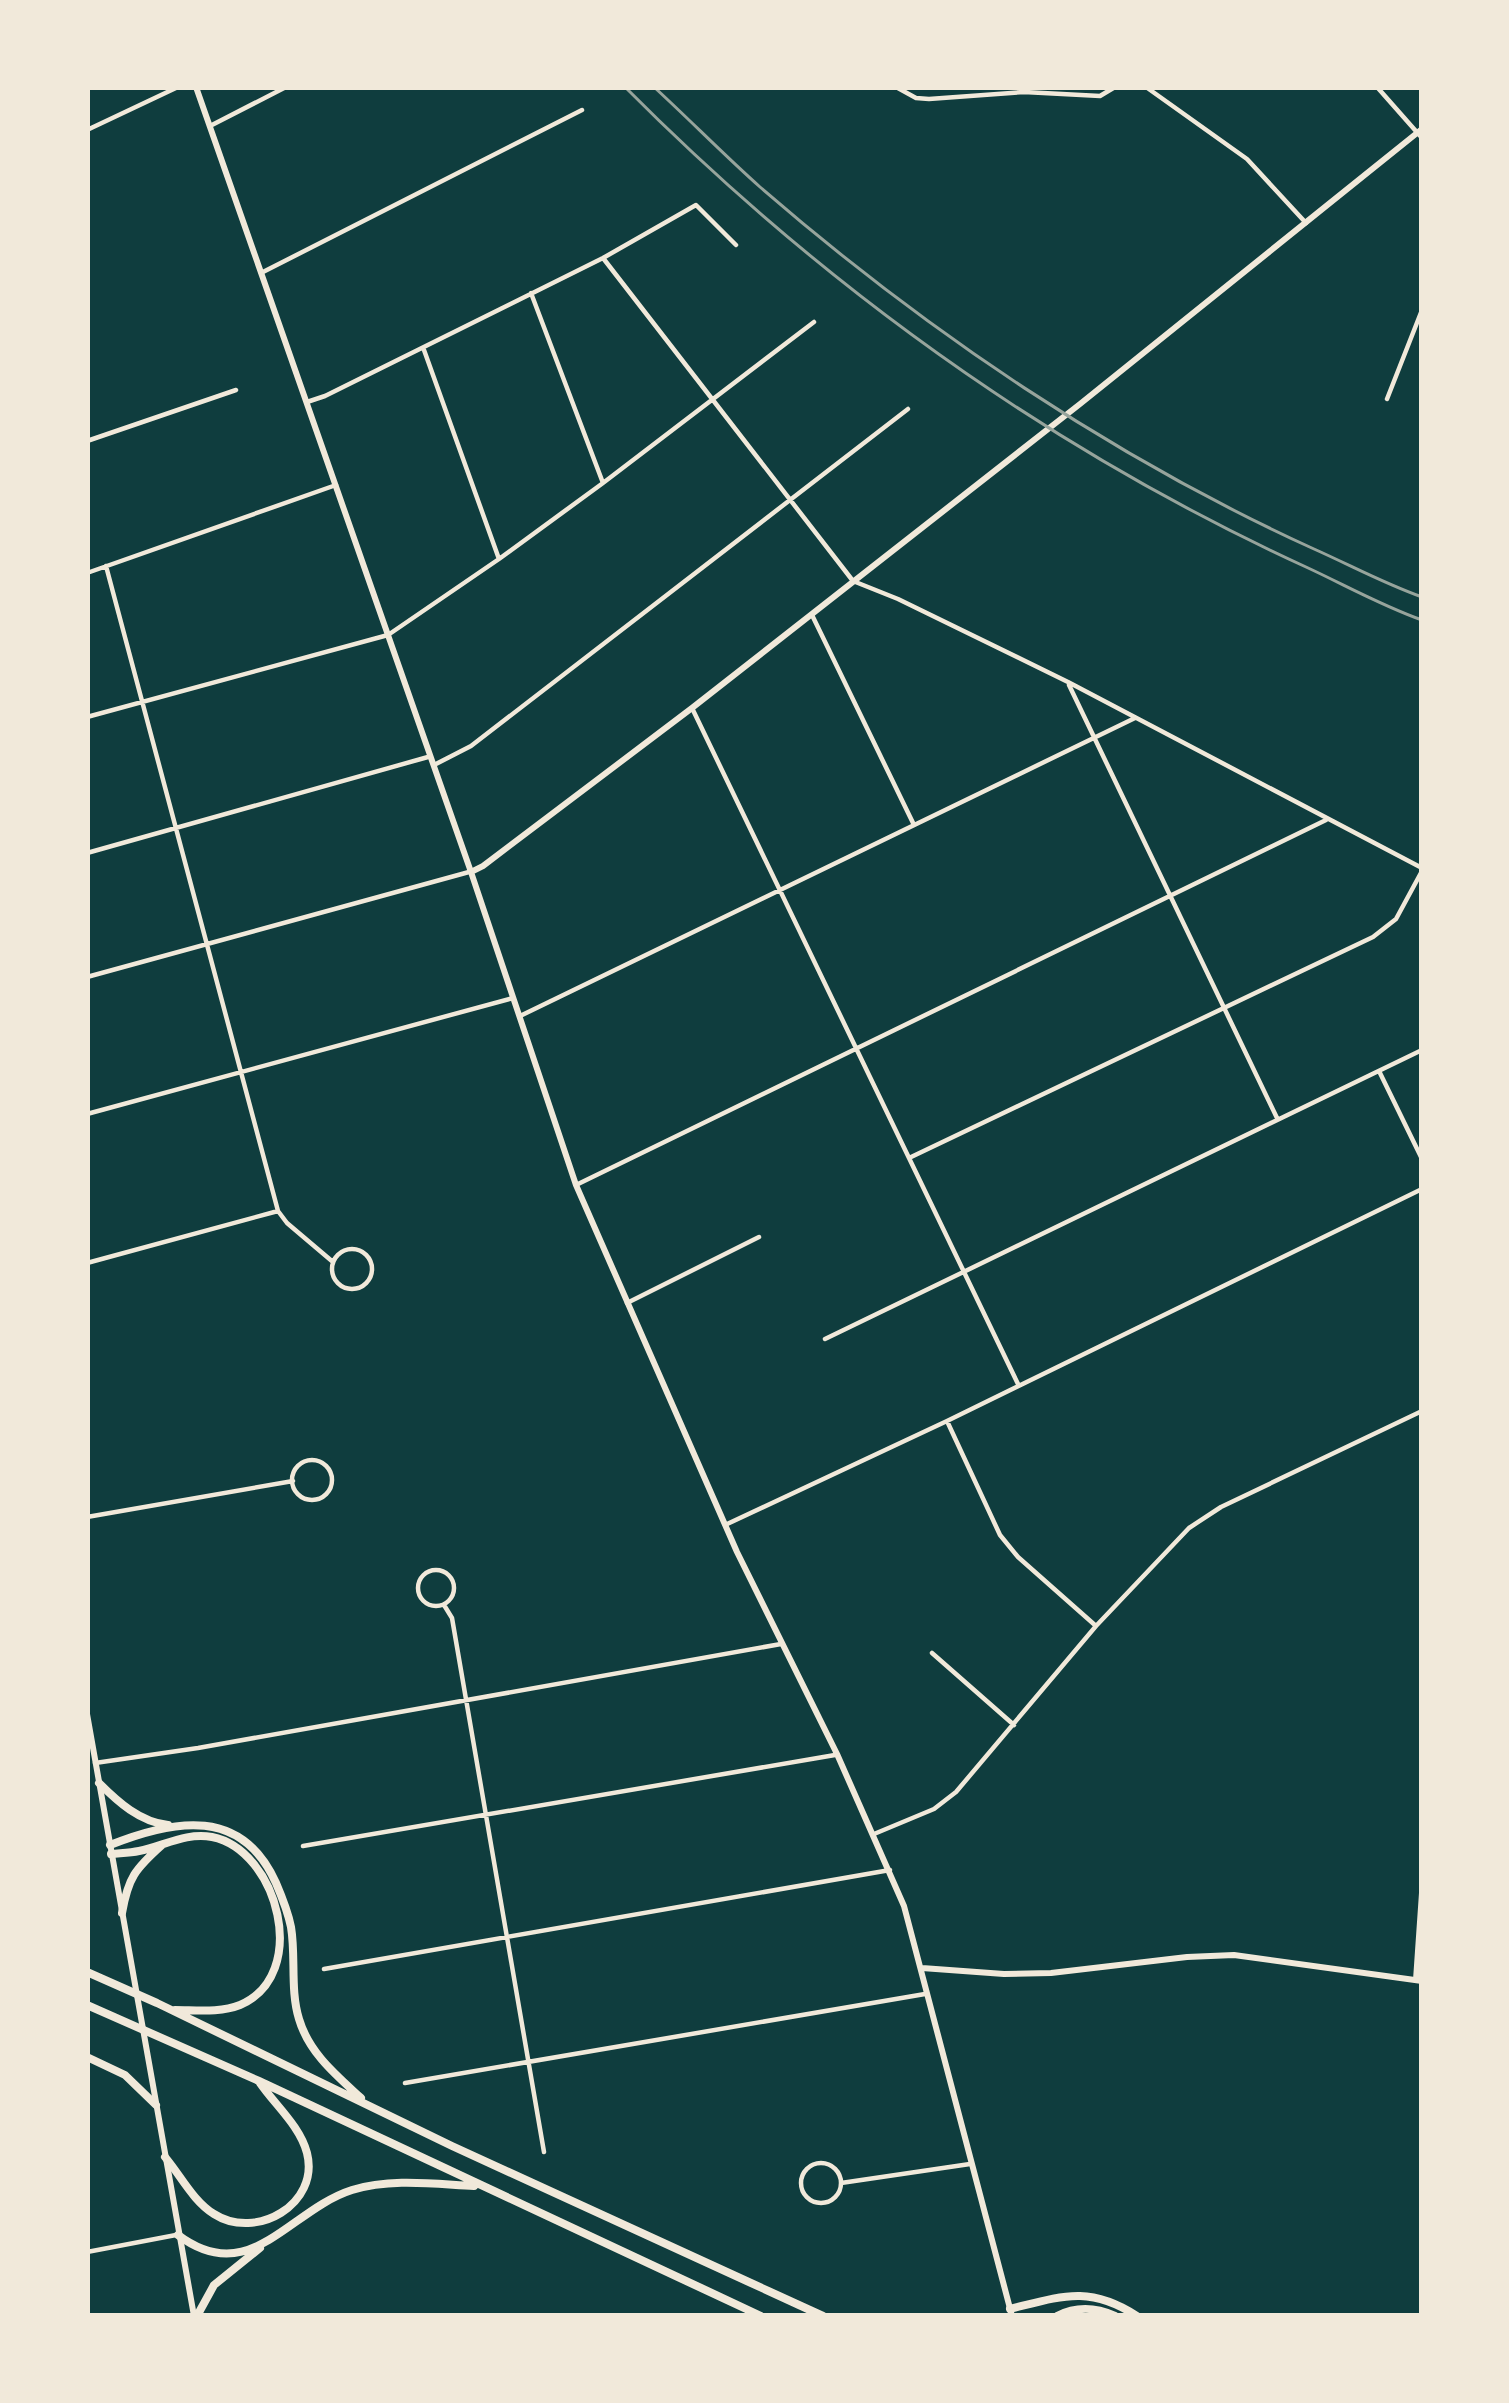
<svg xmlns="http://www.w3.org/2000/svg" width="1509" height="2403" viewBox="0 0 1509 2403" font-family="'Zilla Slab',serif">
	<rect width="100%" height="100%" fill="#0f3d3e"/>
	<g fill="none" stroke-linecap="round" stroke-linejoin="round">
		<!-- minor -->
		<path stroke="#f1e9da" stroke-width="4.5" d="M896 87 916 98 929 99 1024 92 1100 96 1115 87
			M1146 87 1247 159 1306 223
			M1377 87 1422 138
			M210 126 286 87
			M87 130 178 87
			M603 258 853 581 898 599 1068 682 1422 868
			M261 273 582 110
			M531 293 603 483
			M424 350 499 559
			M1387 399 1422 310
			M307 402 325 396 603 258 696 205 736 245
			M87 441 236 390
			M106 566 278 1211 287 1223 333 1262
			M87 573 336 485
			M812 615 914 825
			M1069 685 1277 1118
			M692 708 1018 1384
			M87 717 388 635 499 559 603 483 814 322
			M434 765 471 746 908 409
			M87 853 428 757
			M87 977 469 872
			M520 1016 1135 718
			M1380 1073 1422 1159
			M87 1114 513 998
			M909 1158 1373 937 1396 919 1422 871
			M576 1185 1326 820
			M332 1269a20 20 0 1 1 40 0a20 20 0 1 1-40 0Z
			M87 1263 278 1211
			M627 1303 759 1237
			M825 1339 1422 1050
			M947 1421 1000 1535 1018 1557 1096 1626
			M292 1480a20 20 0 1 1 40 0a20 20 0 1 1-40 0Z
			M87 1517 293 1481
			M725 1525 947 1421 1422 1189
			M418 1588a18 18 0 1 1 36 0a18 18 0 1 1-36 0Z
			M444 1605 452 1618 544 2152
			M932 1653 1014 1725
			M95 1763 198 1748 781 1644
			M874 1834 934 1809 956 1792 1096 1626 1189 1528 1221 1507 1422 1411
			M303 1846 835 1755
			M324 1969 890 1870
			M405 2083 925 1994
			M801 2183a20 20 0 1 1 40 0a20 20 0 1 1-40 0Z
			M841 2183 970 2164
			M87 2252 176 2235"/>
		<!-- tertiary -->
		<path stroke="#f1e9da" stroke-width="6" d="M196 87 471 872 576 1185 737 1552 837 1754 904 1906 1012 2316
			M471 872 483 866 692 708 1080 404 1422 129
			M87 1714 194 2316
			M922 1968 1004 1974 1051 1973 1187 1957 1234 1955 1422 1981
			M1416 1980 1422 1893"/>
		<!-- trunk -->
		<path stroke="#f1e9da" stroke-width="8" d="M99 1783C118 1802 140 1822 168 1825
			M110 1845C175 1819 242 1807 276 1883 282 1897 288 1912 291 1927 296 1957 290 1990 299 2019 309 2053 336 2075 361 2098
			M111 1854C121 1853 130 1853 139 1851 164 1846 186 1832 212 1837 278 1850 311 1975 240 2005 220 2013 196 2010 175 2010
			M122 1913C128 1878 135 1869 162 1845
			M87 1972 157 2003 452 2146 823 2316
			M87 2005 259 2081 761 2316
			M87 2057 125 2075 156 2105
			M165 2157C181 2176 193 2201 214 2214 256 2241 320 2204 307 2153 300 2126 275 2105 260 2083
			M178 2235C250 2289 289 2210 352 2190 391 2178 434 2184 474 2186
			M1010 2309C1062 2296 1089 2285 1137 2316
			M197 2316 214 2285 260 2248
			M1057 2316C1077 2306 1095 2307 1115 2316"/>
		<!-- rail -->
		<path stroke="#97a49c" stroke-width="3" d="M625 87C823 286 1051 450 1306 567 1345 585 1382 606 1422 620
			M654 87C690 120 724 155 760 187 926 331 1114 458 1314 549 1350 565 1385 584 1422 597"/>
	</g>
	<!-- border -->
	<rect width="1509" height="2403" fill="none" stroke="#f1e9da" stroke-width="180"/>
</svg>
